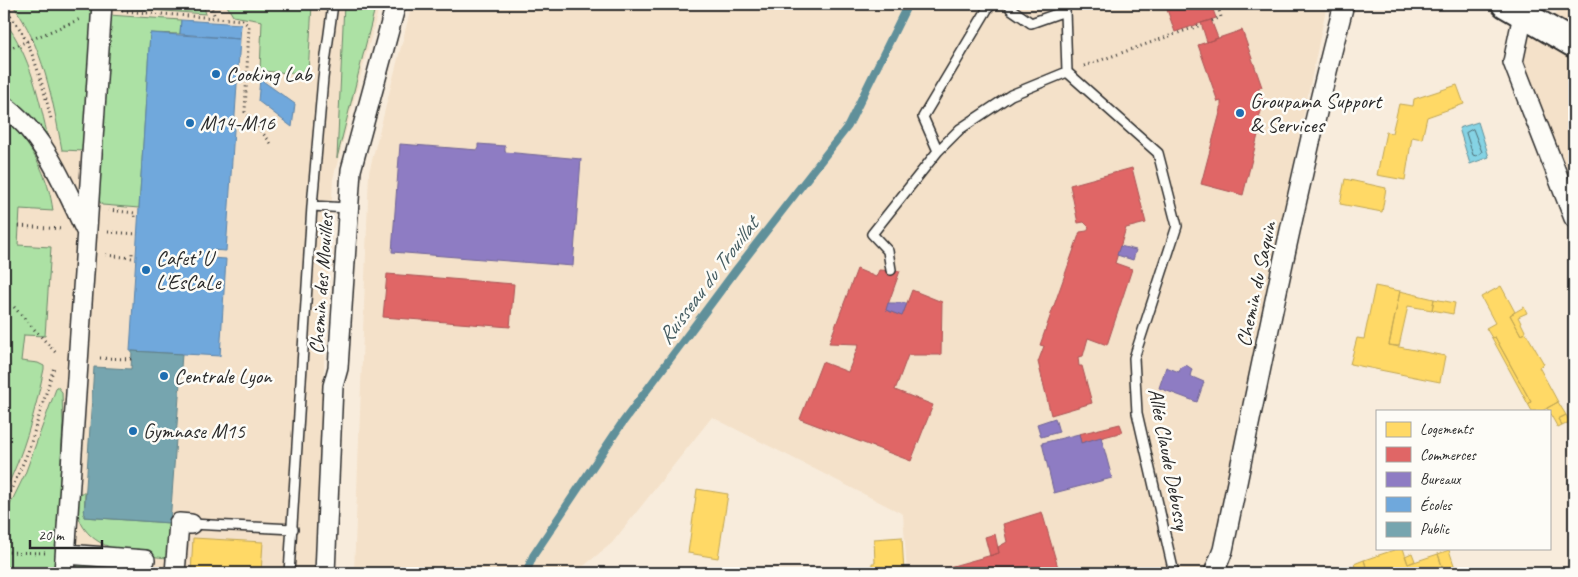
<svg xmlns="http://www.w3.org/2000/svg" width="1578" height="577" viewBox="0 0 1578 577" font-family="Caveat,sans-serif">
	<rect width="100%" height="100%" fill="#f8ecdc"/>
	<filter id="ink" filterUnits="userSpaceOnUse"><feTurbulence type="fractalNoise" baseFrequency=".02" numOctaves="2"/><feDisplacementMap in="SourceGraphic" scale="10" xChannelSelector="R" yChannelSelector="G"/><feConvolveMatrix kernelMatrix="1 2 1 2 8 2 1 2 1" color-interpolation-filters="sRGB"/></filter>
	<g filter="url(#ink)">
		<!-- built -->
		<path fill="#f4e1c9" d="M4 4H380L333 179 314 573H4Z
			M412 4H1327L1216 534 1204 573H907L903 514 712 417 612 543 575 573H354L369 172Z
			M1569 4H1574V229L1504 52Z"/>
		<!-- green -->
		<path fill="#ace1a4" stroke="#6c8668" d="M12 4H94L84 151 62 150C53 101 43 45 12 4Z
			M109 4H203L206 14 109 7Z
			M226 4H312L308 74 260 71 262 21 233 16Z
			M344 4H376L337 158Z
			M109 15 181 20 180 34 150 33 139 208 102 205 97 197Z
			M4 20C31 57 39 98 49 142L4 96Z
			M4 119C31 141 49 177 53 211L20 209 18 245 51 247 45 336 24 335 21 361 38 363 44 366V369C35 412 24 453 4 493Z
			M57 386 62 392 63 423 55 573H4V517L25 474Z
			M80 493H85L84 517 170 523 167 558C128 554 72 549 77 495Z
			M80 561 115 564 119 573H73Z
			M129 565 168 568V573H129Z"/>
		<!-- water -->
		<path fill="#85d3e4" stroke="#61909a" d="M1478 122 1489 157 1470 164 1459 128Z"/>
		<!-- homes -->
		<path fill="#ffd966" stroke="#bfa554" d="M1457 85 1464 104 1427 117 1422 139 1412 137 1405 180 1377 175 1386 132 1392 133 1399 104 1413 106 1414 99Z
			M1345 179 1386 188 1382 212 1340 204Z
			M1375 286 1400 291 1389 345 1445 356 1440 382 1350 364 1357 338 1364 339Z
			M1501 286 1515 312 1510 315 1521 335 1526 333 1544 364 1539 367 1558 402 1542 411H1532L1528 404 1531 402 1495 337 1492 338 1486 328 1495 323 1481 297Z
			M1400 291 1434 299 1432 310 1408 306 1399 346 1389 345Z
			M1434 299 1455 303 1453 314 1432 310Z
			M1524 307 1527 313 1518 317 1526 333 1521 335 1510 315Z
			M1495 337 1531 402 1528 404 1492 338Z
			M1558 402 1566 415 1558 419 1562 426 1558 428 1547 408Z
			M1566 415 1570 422 1562 426 1558 419Z
			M697 489 728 494 718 558 688 553Z
			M902 537 904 573H872V563H875L874 539Z
			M193 538 263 542 261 573H191Z
			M1400 548H1403L1408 564 1438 554 1444 573H1368L1364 560Z
			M1449 550 1455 568 1444 571 1438 554Z
			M1412 553 1415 561 1408 564 1405 556Z
			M1364 560 1368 573H1357L1354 564Z"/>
		<!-- shops -->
		<path fill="#e06666" stroke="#aa5454" d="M1165 4H1211L1216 18 1175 32Z
			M1211 20 1218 38 1207 42 1201 23Z
			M1242 30 1262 87 1258 88 1264 101 1259 118 1262 119 1243 195 1201 184 1221 109V101L1218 102 1198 45Z
			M1132 168 1146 223 1126 228 1115 263 1132 269 1107 345 1088 338 1083 356 1078 357 1079 366H1082L1092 403 1051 415 1038 362 1044 346 1040 345 1080 232 1087 231 1089 227 1084 222 1078 223 1070 185Z
			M857 269 876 277 879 270 900 271 886 310 902 316 912 290 942 302 941 355H908L895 390 933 405 911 461 800 419 822 362 848 372 859 344 829 343Z
			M387 274 514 284 510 327 383 317Z
			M1120 424 1123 432 1081 443 1079 434Z
			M1042 512 1059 571 1052 573H943L942 569 999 553 998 547 1007 542 1003 524Z
			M995 534 999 553 990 556 985 537Z"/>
		<!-- offices -->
		<path fill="#8e7cc3" stroke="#706495" d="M400 144 478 150V144L505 146V152L581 159 573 266 392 252Z
			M1120 246 1136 250 1133 260 1117 255Z
			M888 303H907L902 316 886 310Z
			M1186 365 1192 369 1190 376 1204 382 1197 402 1159 388 1166 367 1179 372 1181 367Z
			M1055 418 1059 432 1041 437 1037 424Z
			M1079 434 1081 443 1101 437 1112 478 1054 493 1042 443Z"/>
		<!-- schools -->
		<path fill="#6fa8dc" stroke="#5b82a7" d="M181 20 241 24 240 39 180 34Z
			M150 33 240 39 226 251 210 250V258L226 259 220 356 130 351Z
			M260 79 295 104 292 127 258 101Z"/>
		<!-- public -->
		<path fill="#76a5af" stroke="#608087" d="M132 351 182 354 170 523 84 517 94 367 131 369Z"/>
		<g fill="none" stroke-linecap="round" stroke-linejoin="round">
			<!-- shore -->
			<path stroke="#4f6e75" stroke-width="1" d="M1473 129 1482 152 1476 156 1473 155 1466 133Z"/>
			<!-- stream -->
			<path stroke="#61909a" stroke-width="8" d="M526 573 533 556 620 426 736 270 848 126 908 4"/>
			<defs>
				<path id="lane" d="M1011 4V9L1031 23 1065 11 1067 72 1158 153 1177 226 1134 358 1137 413 1174 573
					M938 151 960 129 1011 95 1067 72
					M312 206 348 208
					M891 270 888 251 872 234 938 151 923 117 988 8 993 4
					M191 524 293 529
					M289 573 312 206 323 78 333 4"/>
				<path id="street" d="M1523 15 1513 62 1574 218
					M4 106C45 135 64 186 85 229
					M66 554 145 560
					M64 573 102 4
					M175 573 179 523 191 524
					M325 573 333 386 338 368 351 170 396 4
					M1214 573 1223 550C1261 368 1297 184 1344 4"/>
				<path id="secondary" d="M1505 4 1574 44"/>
			</defs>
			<!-- lane casing -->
			<use href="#lane" stroke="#2b2b2b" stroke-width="12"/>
			<!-- street casing -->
			<use href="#street" stroke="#2b2b2b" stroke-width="22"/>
			<!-- secondary casing -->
			<use href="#secondary" stroke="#2b2b2b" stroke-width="30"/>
			<!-- path -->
			<path stroke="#2b2b2b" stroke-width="3" stroke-dasharray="1 4" stroke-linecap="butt" d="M210 4 215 17
				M4 8C31 36 42 82 51 119
				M122 11 242 20 249 26 245 112 271 143
				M1212 21 1221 17 1217 4
				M4 51 80 19
				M1084 66 1201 25
				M108 210 135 213V218
				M19 226 62 229
				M108 232 138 234
				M106 255 132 258V252
				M14 307 56 353
				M100 358 131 359
				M4 506 28 452 54 367
				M4 552 46 553"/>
			<!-- lane -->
			<use href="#lane" stroke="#fdfcf7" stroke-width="9"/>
			<!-- street -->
			<use href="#street" stroke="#fdfcf7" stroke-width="19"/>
			<!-- secondary -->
			<use href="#secondary" stroke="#fdfcf7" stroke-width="26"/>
		</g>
	</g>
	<!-- markers -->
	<g fill="#1f6fb2" stroke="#fdfcf7" stroke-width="2">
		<circle cx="216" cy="74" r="5"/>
		<circle cx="1240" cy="113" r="5"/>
		<circle cx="190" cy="123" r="5"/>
		<circle cx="146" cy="270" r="5"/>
		<circle cx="164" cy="376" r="5"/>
		<circle cx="133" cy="431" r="5"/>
	</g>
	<g text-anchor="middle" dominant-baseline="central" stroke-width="5" stroke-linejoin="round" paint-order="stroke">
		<!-- poi labels -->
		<g font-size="21" fill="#2b2b2b" stroke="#fdfcf7" text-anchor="start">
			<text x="226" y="74">Cooking Lab</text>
			<text x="1250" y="101">Groupama Support<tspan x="1250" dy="24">&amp; Services</tspan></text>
			<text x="200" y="123">M14-M16</text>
			<text x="156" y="258">Cafet’ U<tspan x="156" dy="24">L'EsCaLe</tspan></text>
			<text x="174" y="376">Centrale Lyon</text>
			<text x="143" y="431">Gymnase M15</text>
		</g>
		<!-- street labels -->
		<g font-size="21" fill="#2b2b2b" stroke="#fdfcf7">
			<text transform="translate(321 284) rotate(-86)">Chemin des Mouilles</text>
			<text transform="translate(1256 284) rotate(-78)">Chemin du Saquin</text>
			<text transform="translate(1169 459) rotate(79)">Allée Claude Debussy</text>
		</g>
		<!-- water labels -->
		<g font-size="22" font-style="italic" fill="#465d62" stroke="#fdfcf7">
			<text transform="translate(708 281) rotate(-53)">Ruisseau du Trouillat</text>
		</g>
	</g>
	<!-- margin -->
	<rect width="1578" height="577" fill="none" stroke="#fdfcf7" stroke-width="20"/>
	<rect x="10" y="10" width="1558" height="557" fill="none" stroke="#2b2b2b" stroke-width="2" filter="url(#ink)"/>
	<!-- legend -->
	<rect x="1376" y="410" width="175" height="140" fill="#fdfcf7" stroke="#a9a8a5"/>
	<rect x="1386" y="422" width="25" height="15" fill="#ffd966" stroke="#a9a8a5"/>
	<text x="1420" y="434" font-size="15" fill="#2b2b2b">Logements</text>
	<rect x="1386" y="447" width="25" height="15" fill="#e06666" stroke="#a9a8a5"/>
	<text x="1420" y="460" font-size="15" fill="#2b2b2b">Commerces</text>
	<rect x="1386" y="472" width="25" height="15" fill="#8e7cc3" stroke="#a9a8a5"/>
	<text x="1420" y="484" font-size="15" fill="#2b2b2b">Bureaux</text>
	<rect x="1386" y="497" width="25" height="15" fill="#6fa8dc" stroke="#a9a8a5"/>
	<text x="1420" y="510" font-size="15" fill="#2b2b2b">Écoles</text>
	<rect x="1386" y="522" width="25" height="15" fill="#76a5af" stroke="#a9a8a5"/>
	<text x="1420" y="534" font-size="15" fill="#2b2b2b">Public</text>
	<!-- scale -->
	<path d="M30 540v8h72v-8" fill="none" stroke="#2b2b2b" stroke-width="2.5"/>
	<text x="38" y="540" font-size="15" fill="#2b2b2b" stroke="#fdfcf7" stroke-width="4" paint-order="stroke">20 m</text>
</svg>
